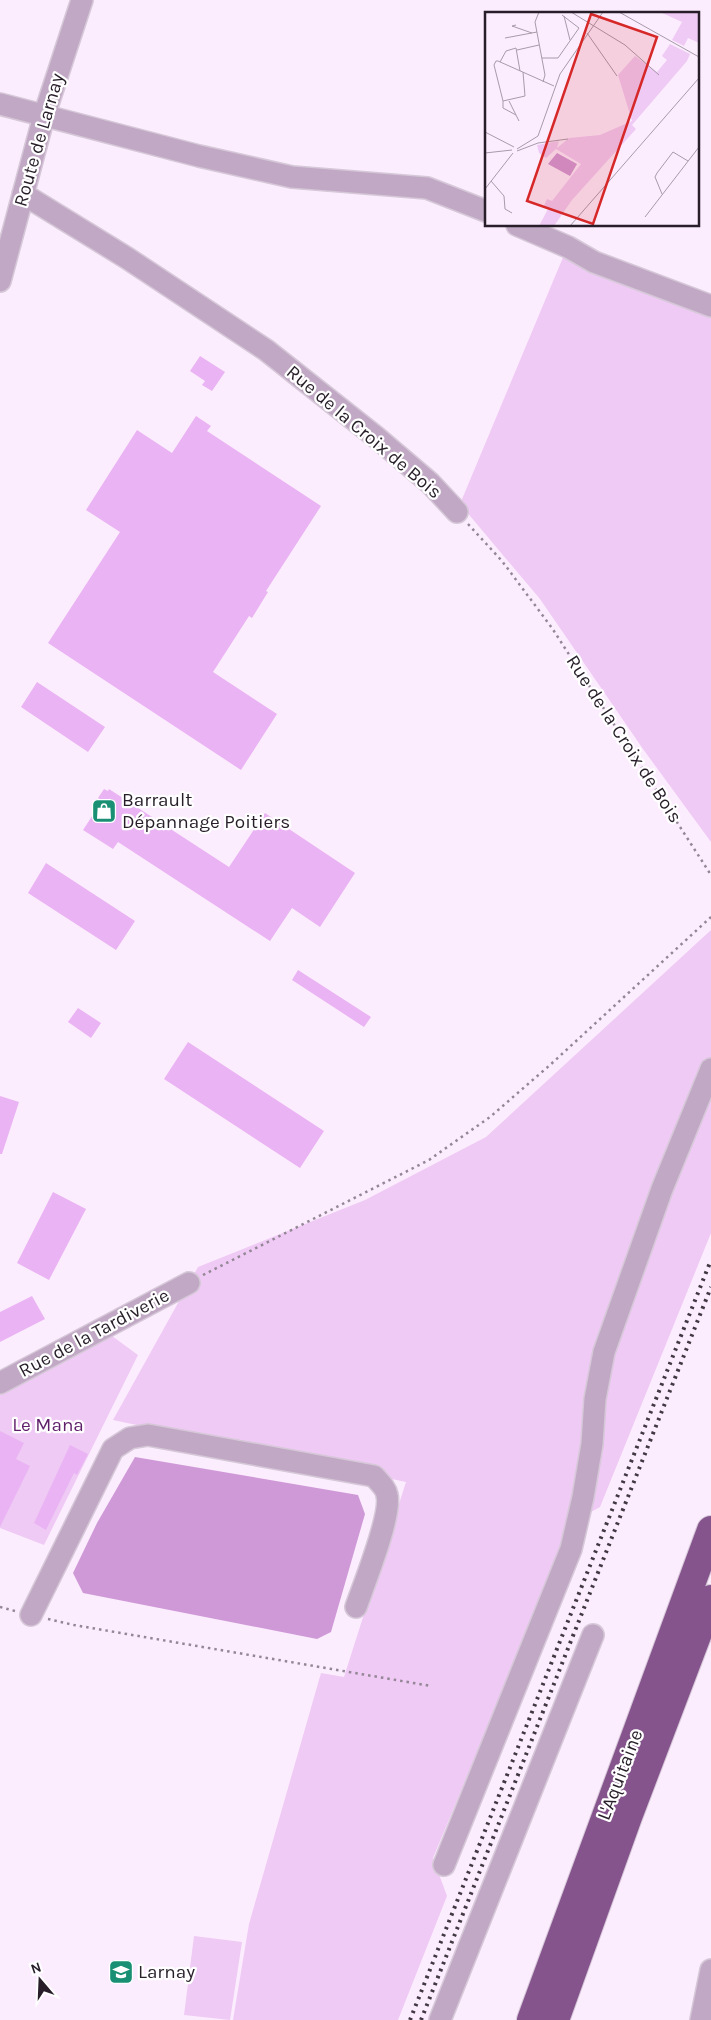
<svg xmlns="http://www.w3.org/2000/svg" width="711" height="2020" viewBox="0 0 711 2020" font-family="Karla,sans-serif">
	<rect width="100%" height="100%" fill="#fcedfe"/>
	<!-- green -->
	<path fill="#efcaf5" d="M564 255 711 307V842L643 749 540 599 460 504Z
		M711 930V1233L600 1507 571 1523 534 1616 433 1858 447 1896 398 2020H233L249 1924 321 1673 344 1677 406 1482 113 1420 198 1267 365 1200 486 1137Z
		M112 1336 138 1355 44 1545 0 1528V1395Z
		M194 1936 242 1942 230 2020 184 2015Z"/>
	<!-- water -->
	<path fill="#cf99d8" d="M135 1457 358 1495 365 1514 331 1632 317 1639 83 1593 73 1573 97 1523Z"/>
	<!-- building -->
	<path fill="#eab3f3" d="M200 356 225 372 212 391 202 385 205 381 190 371Z
		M196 416 211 426 207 431 321 506 266 591 268 592 252 618 249 616 213 672 277 714 241 770 48 643 120 532 86 510 137 430 172 453Z
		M37 682 105 727 88 752 21 707Z
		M104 789 108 791 109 789 229 867 265 813 355 873 320 927 292 908 270 941 118 842 113 849 83 830 102 801 98 798Z
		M46 863 135 921 116 950 28 893Z
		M298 970 371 1017 364 1027 292 980Z
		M78 1008 101 1023 91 1038 68 1022Z
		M188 1042 324 1131 300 1168 164 1079Z
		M0 1096 19 1102 2 1154H0Z
		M53 1192 86 1209 49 1280 17 1263Z
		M32 1296 45 1319 0 1342V1312Z
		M0 1431 24 1443 16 1459 30 1466 0 1527Z
		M70 1445 88 1454 77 1475 74 1473 46 1530 34 1523Z"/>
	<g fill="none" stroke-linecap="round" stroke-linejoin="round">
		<defs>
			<path id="minor" d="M0 104 199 156 292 177 427 188 486 211
				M23 194 127 258 266 350 376 437 430 483 457 512
				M517 225 568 247 594 262 711 306
				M0 281 44 116 82 0
				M0 1383 189 1283
				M31 1615 113 1449 130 1438 148 1435 374 1476C379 1482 386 1488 387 1495 392 1515 364 1584 356 1607
				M444 1865 571 1549 583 1497 592 1444 595 1399 604 1352 662 1189 711 1069
				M440 2020 593 1635
				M701 2020 711 1970"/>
			<path id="highway" d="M531 2020 711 1530
				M555 2020 628 1817 711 1599"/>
		</defs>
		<!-- minor casing -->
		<use href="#minor" stroke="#d6c8d8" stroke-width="24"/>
		<!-- highway casing -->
		<use href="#highway" stroke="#d6c8d8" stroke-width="30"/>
		<!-- path -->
		<path stroke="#938795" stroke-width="2.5" stroke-dasharray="2.5 4" stroke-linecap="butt" d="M468 524 502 561 552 628 711 875
			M203 1275 429 1160 490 1117 550 1065 711 917
			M0 1607 15 1611
			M48 1619 74 1625 431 1686"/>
		<!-- minor -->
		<use href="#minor" stroke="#c1a9c5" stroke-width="21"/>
		<!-- highway -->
		<use href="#highway" stroke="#85548d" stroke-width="28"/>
		<!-- rail -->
		<path stroke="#413843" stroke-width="4" stroke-dasharray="2.5 5" stroke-linecap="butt" d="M410 2020 711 1260
			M421 2020 711 1287"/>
	</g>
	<!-- icons -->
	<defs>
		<symbol id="shop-square" viewBox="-11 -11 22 22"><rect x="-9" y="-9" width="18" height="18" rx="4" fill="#199074" stroke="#fff"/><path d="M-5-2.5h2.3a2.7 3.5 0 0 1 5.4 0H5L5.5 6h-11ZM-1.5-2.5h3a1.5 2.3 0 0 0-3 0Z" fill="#fff"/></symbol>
		<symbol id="school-square" viewBox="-11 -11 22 22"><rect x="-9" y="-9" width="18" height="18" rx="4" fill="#199074" stroke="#fff"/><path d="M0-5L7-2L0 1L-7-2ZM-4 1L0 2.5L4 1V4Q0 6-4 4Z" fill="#fff"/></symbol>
	</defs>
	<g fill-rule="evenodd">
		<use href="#shop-square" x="90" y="797" width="28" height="28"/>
		<use href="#school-square" x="107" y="1958" width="28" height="28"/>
	</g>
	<g text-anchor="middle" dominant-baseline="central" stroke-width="4.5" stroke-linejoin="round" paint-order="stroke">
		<!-- street labels -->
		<g font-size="19" fill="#271e29" stroke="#fff">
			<text transform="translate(39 140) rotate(-74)">Route de Larnay</text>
			<text transform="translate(364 432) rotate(40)">Rue de la Croix de Bois</text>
			<text transform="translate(624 739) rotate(57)">Rue de la Croix de Bois</text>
			<text transform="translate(94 1333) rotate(-28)">Rue de la Tardiverie</text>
			<text transform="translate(620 1775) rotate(-69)">L'Aquitaine</text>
		</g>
		<!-- poi labels -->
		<g font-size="19" fill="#271e29" stroke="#fff" text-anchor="start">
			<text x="122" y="800">Barrault<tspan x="122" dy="22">Dépannage Poitiers</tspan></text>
			<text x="138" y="1972">Larnay</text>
		</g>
		<!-- park labels -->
		<g font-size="19" fill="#5f1f6a" stroke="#fff">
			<text x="48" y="1425">Le Mana</text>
		</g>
	</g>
	<!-- overview -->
	<g transform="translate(485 12)">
		<rect width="214" height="214" fill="#fcedfe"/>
		<path d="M175 0H214V31L203 26 199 34 187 28 197 10ZM185 32 205 42 202 49 147 113 151 117 87 188 69 214H54L63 197 59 194 62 187 67 189 96 152 71 137 61 146 54 141 52 133 74 129 72 136 84 126 115 123 147 109 133 63 150 44 172 60 182 48 177 44Z" fill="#efcaf5"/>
		<path d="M72 141 92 152 85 164 63 152Z" fill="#cf99d8"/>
		<path fill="none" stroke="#a79aa9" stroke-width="1" d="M54 0 50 10 60 63 58 70M86 0 140 33 174 63M134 0 214 45M79 4 85 28M31 13 27 14 47 21M102 21 132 64M20 26 52 20M32 38 54 33M57 46H73L94 16 77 3M15 50 21 39 31 36 35 59M38 60 40 84 18 89 9 53 11 49H13L69 74M18 89V96L31 103M24 89 34 109M0 120 29 135M32 137 53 124 75 62 118 0M32 139 53 131 83 127M0 141 27 138M6 169 19 184 20 197 27 201M0 177 28 141M177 182 170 165 172 161 188 140 203 149M160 205 214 135M85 214 214 66"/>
		<path fill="#d62828" fill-opacity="0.15" stroke="#d62828" stroke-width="2.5" d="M106 2 172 25 108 212 42 189Z"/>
		<rect width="214" height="214" fill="none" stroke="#271e29" stroke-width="2.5"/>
	</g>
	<!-- north arrow -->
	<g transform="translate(40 1980) rotate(341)" stroke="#ffffff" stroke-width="4" paint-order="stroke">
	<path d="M0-4L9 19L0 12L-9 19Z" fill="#271e29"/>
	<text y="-8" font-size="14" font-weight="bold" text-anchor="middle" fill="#271e29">N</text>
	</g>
</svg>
